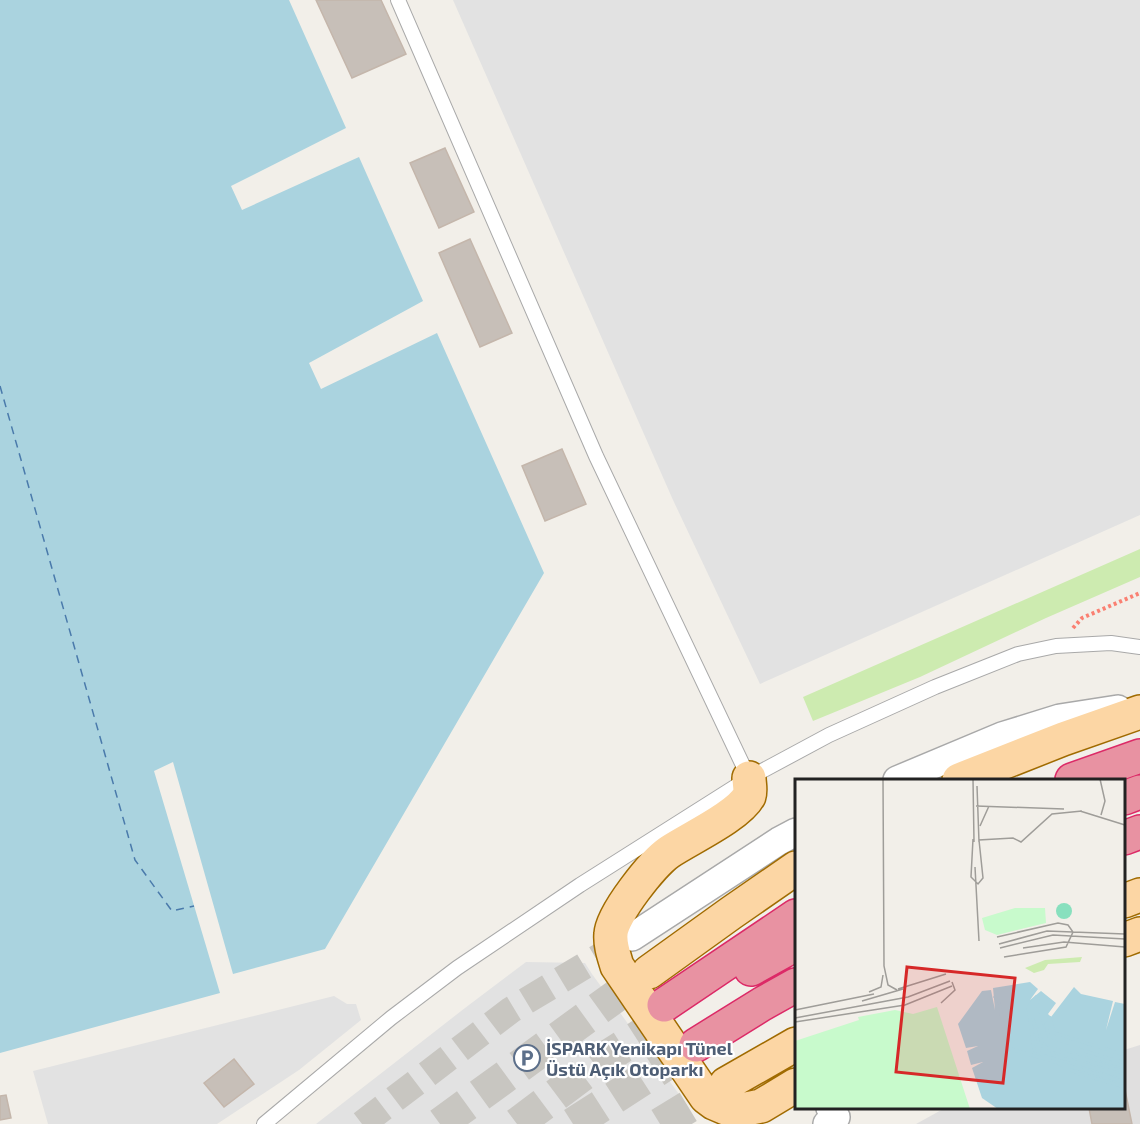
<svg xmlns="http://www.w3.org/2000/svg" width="1140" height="1124" viewBox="0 0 1140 1124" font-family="'Exo 2',sans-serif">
	<rect width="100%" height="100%" fill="#f2efe9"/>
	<!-- residential -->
	<path fill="#e0dfdf" d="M1140 1045V1124H916L945 1108H1124V1050Z"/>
	<!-- grass -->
	<path fill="#cdebb0" d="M1140 549V577L1046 618 920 677 813 721 803 697Z"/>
	<!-- parking -->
	<path fill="#e2e2e2" d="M453 0H1140V515L760 684 673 500Z
		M526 962 585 963 592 974 689 1108 668 1124H316L465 1008Z
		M334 996 347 1004H356L361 1020 299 1070 217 1124H48L33 1071Z"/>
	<!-- water -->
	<path fill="#aad3df" d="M0 0H289L346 128 231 186 242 210 359 157 423 301 309 363 321 389 437 333 544 573 325 949 233 974 173 762 154 771 220 993 0 1053Z"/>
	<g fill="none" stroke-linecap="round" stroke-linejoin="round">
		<!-- ferry -->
		<path stroke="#4a7aab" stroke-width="1.5" stroke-dasharray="8 6" stroke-linecap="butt" d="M0 386 135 860 172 911 194 906"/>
	</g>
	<!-- building -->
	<path fill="#c7bfb8" stroke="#c4b6ab" stroke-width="1.5" d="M316 0H381L406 54 352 78Z
		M445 148 474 212 439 228 410 163Z
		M470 239 512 333 480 347 439 253Z
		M562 449 586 504 545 521 522 466Z
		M234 1059 254 1084 224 1107 204 1083Z
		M1124 1085 1132 1124H1092L1089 1108H1124Z
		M6 1095 11 1118 0 1120V1096Z"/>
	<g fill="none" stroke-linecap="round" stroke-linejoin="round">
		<!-- street-tunnel -->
		<path stroke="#c8c6c1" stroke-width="27" stroke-dasharray="27 14" stroke-linecap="butt" d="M362 1124 511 1010 629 939"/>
		<!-- primary-tunnel -->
		<path stroke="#c8c6c1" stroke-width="33" stroke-dasharray="33 16" stroke-linecap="butt" d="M440 1124 649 972
			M660 1124 726 1084"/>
		<!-- highway-tunnel -->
		<path stroke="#c8c6c1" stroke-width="33" stroke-dasharray="33 16" stroke-linecap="butt" d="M517 1124 605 1058 672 1015
			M573 1124 696 1045"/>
		<defs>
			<path id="lane" d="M398 0 596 456 749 778
				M264 1124 391 1018 457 968 580 885 749 778 829 735 935 687 1018 654 1056 646 1111 643 1140 647"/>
			<path id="street" d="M897 780 1002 736 1060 718 1118 709
				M632 937 779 841 796 832
				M827 1124 836 1117 830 1108"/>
			<path id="primary" d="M749 778C749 784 751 790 749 796 738 816 690 838 669 852 653 863 612 914 611 934 610 945 614 956 617 966L685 1066 706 1097 714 1103 728 1109 742 1110 761 1106 796 1085
				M959 780 1063 739 1140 712
				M1124 901 1140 895
				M1124 940 1140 934
				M649 972 731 913 796 868
				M726 1084 796 1044"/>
			<path id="highway" d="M1072 780 1140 756
				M1124 798 1140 792
				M1124 838 1140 832
				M751 969 796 944
				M664 1005 796 916
				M696 1045 762 1004 796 985"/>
		</defs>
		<!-- lane casing -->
		<use href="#lane" stroke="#a9a9a9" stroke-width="16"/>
		<!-- street casing -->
		<use href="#street" stroke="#a9a9a9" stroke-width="30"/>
		<!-- primary casing -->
		<use href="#primary" stroke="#a06b00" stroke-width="36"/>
		<!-- highway casing -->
		<use href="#highway" stroke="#dc2a67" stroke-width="36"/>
		<!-- path -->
		<path stroke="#fa8072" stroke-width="4" stroke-dasharray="3 3" stroke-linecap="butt" d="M1073 628 1082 618 1140 593"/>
		<!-- lane -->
		<use href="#lane" stroke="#fff" stroke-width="14"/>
		<!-- street -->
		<use href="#street" stroke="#fff" stroke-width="27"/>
		<!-- primary -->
		<use href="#primary" stroke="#fcd6a4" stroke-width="33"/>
		<!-- highway -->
		<use href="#highway" stroke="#e892a2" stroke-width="33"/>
	</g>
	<!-- icons -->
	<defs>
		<symbol id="parking-ring" viewBox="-11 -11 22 22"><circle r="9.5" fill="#fff" stroke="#5c6f8a" stroke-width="1.5"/><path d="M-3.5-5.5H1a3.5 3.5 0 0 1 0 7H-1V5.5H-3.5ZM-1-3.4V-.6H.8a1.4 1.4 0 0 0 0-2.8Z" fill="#5c6f8a"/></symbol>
	</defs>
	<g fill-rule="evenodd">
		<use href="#parking-ring" x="512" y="1043" width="30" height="30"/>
	</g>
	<g text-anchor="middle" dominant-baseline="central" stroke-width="4.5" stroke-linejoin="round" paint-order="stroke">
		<!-- service labels -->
		<g font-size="18" font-weight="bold" fill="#4e5e75" stroke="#fff" text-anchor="start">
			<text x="546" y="1048">İSPARK Yenikapı Tünel<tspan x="546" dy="21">Üstü Açık Otoparkı</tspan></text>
		</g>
	</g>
	<!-- overview -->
	<g transform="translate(795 779)">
		<rect width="330" height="330" fill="#f2efe9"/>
		<path d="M287 178 285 183 253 185 249 191 239 194 230 189 250 181Z" fill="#cdebb0"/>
		<path d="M220 129H250L251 144 202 156 190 151 187 139ZM142 228 175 330H0V262L64 241 63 238 100 231 118 235Z" fill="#c8facc"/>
		<path d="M261 132a8 8 0 1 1 16 0a8 8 0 1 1-16 0Z" fill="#88e0be"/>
		<path d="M235 203 243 210 235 221 246 212 261 224 253 235 256 238 279 208 286 215 318 222 311 251 320 223 330 225V330H203L187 319 177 289 188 283 176 286 172 272 183 267 171 269 163 245 187 212 196 211 200 231 198 209Z" fill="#aad3df"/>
		<path fill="none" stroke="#aad3df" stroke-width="3" d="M199 217 204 222 212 269 330 303M242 217 233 228 239 271 256 280M242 218 235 227 244 266 330 293M244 219 240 228 252 261 330 284M243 220 237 228 250 263 330 288M255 237 251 246 255 261M255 238 259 254 330 276M254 240 257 258 278 282 326 297M256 266 258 276 330 299M262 284 282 294 330 308"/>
		<path fill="none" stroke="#9f9d99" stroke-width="1.5" d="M88 0 89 187 93 206 102 211M178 0 179 63M305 0 310 22 306 36M182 7 184 63M181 27 269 30M285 32 330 46M185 47 194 27M178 60 176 98 183 105 188 99 184 61 218 59 226 63 257 35 287 32M180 88 184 162M202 158 263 144 273 146 278 153 271 168 209 178M204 165 252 152 330 155M205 169 258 156 330 160M228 169 269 163 330 168M103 210 151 195M74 213 86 208 88 196M67 222 108 210M146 224 160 211 157 203M0 231 79 215M0 239 113 218 155 202M0 243 110 226 157 207"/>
		<path fill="#d62828" fill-opacity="0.15" stroke="#d62828" stroke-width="3" d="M112 188 220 199 208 304 101 293Z"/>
		<rect width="330" height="330" fill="none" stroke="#222" stroke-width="3"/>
	</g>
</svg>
